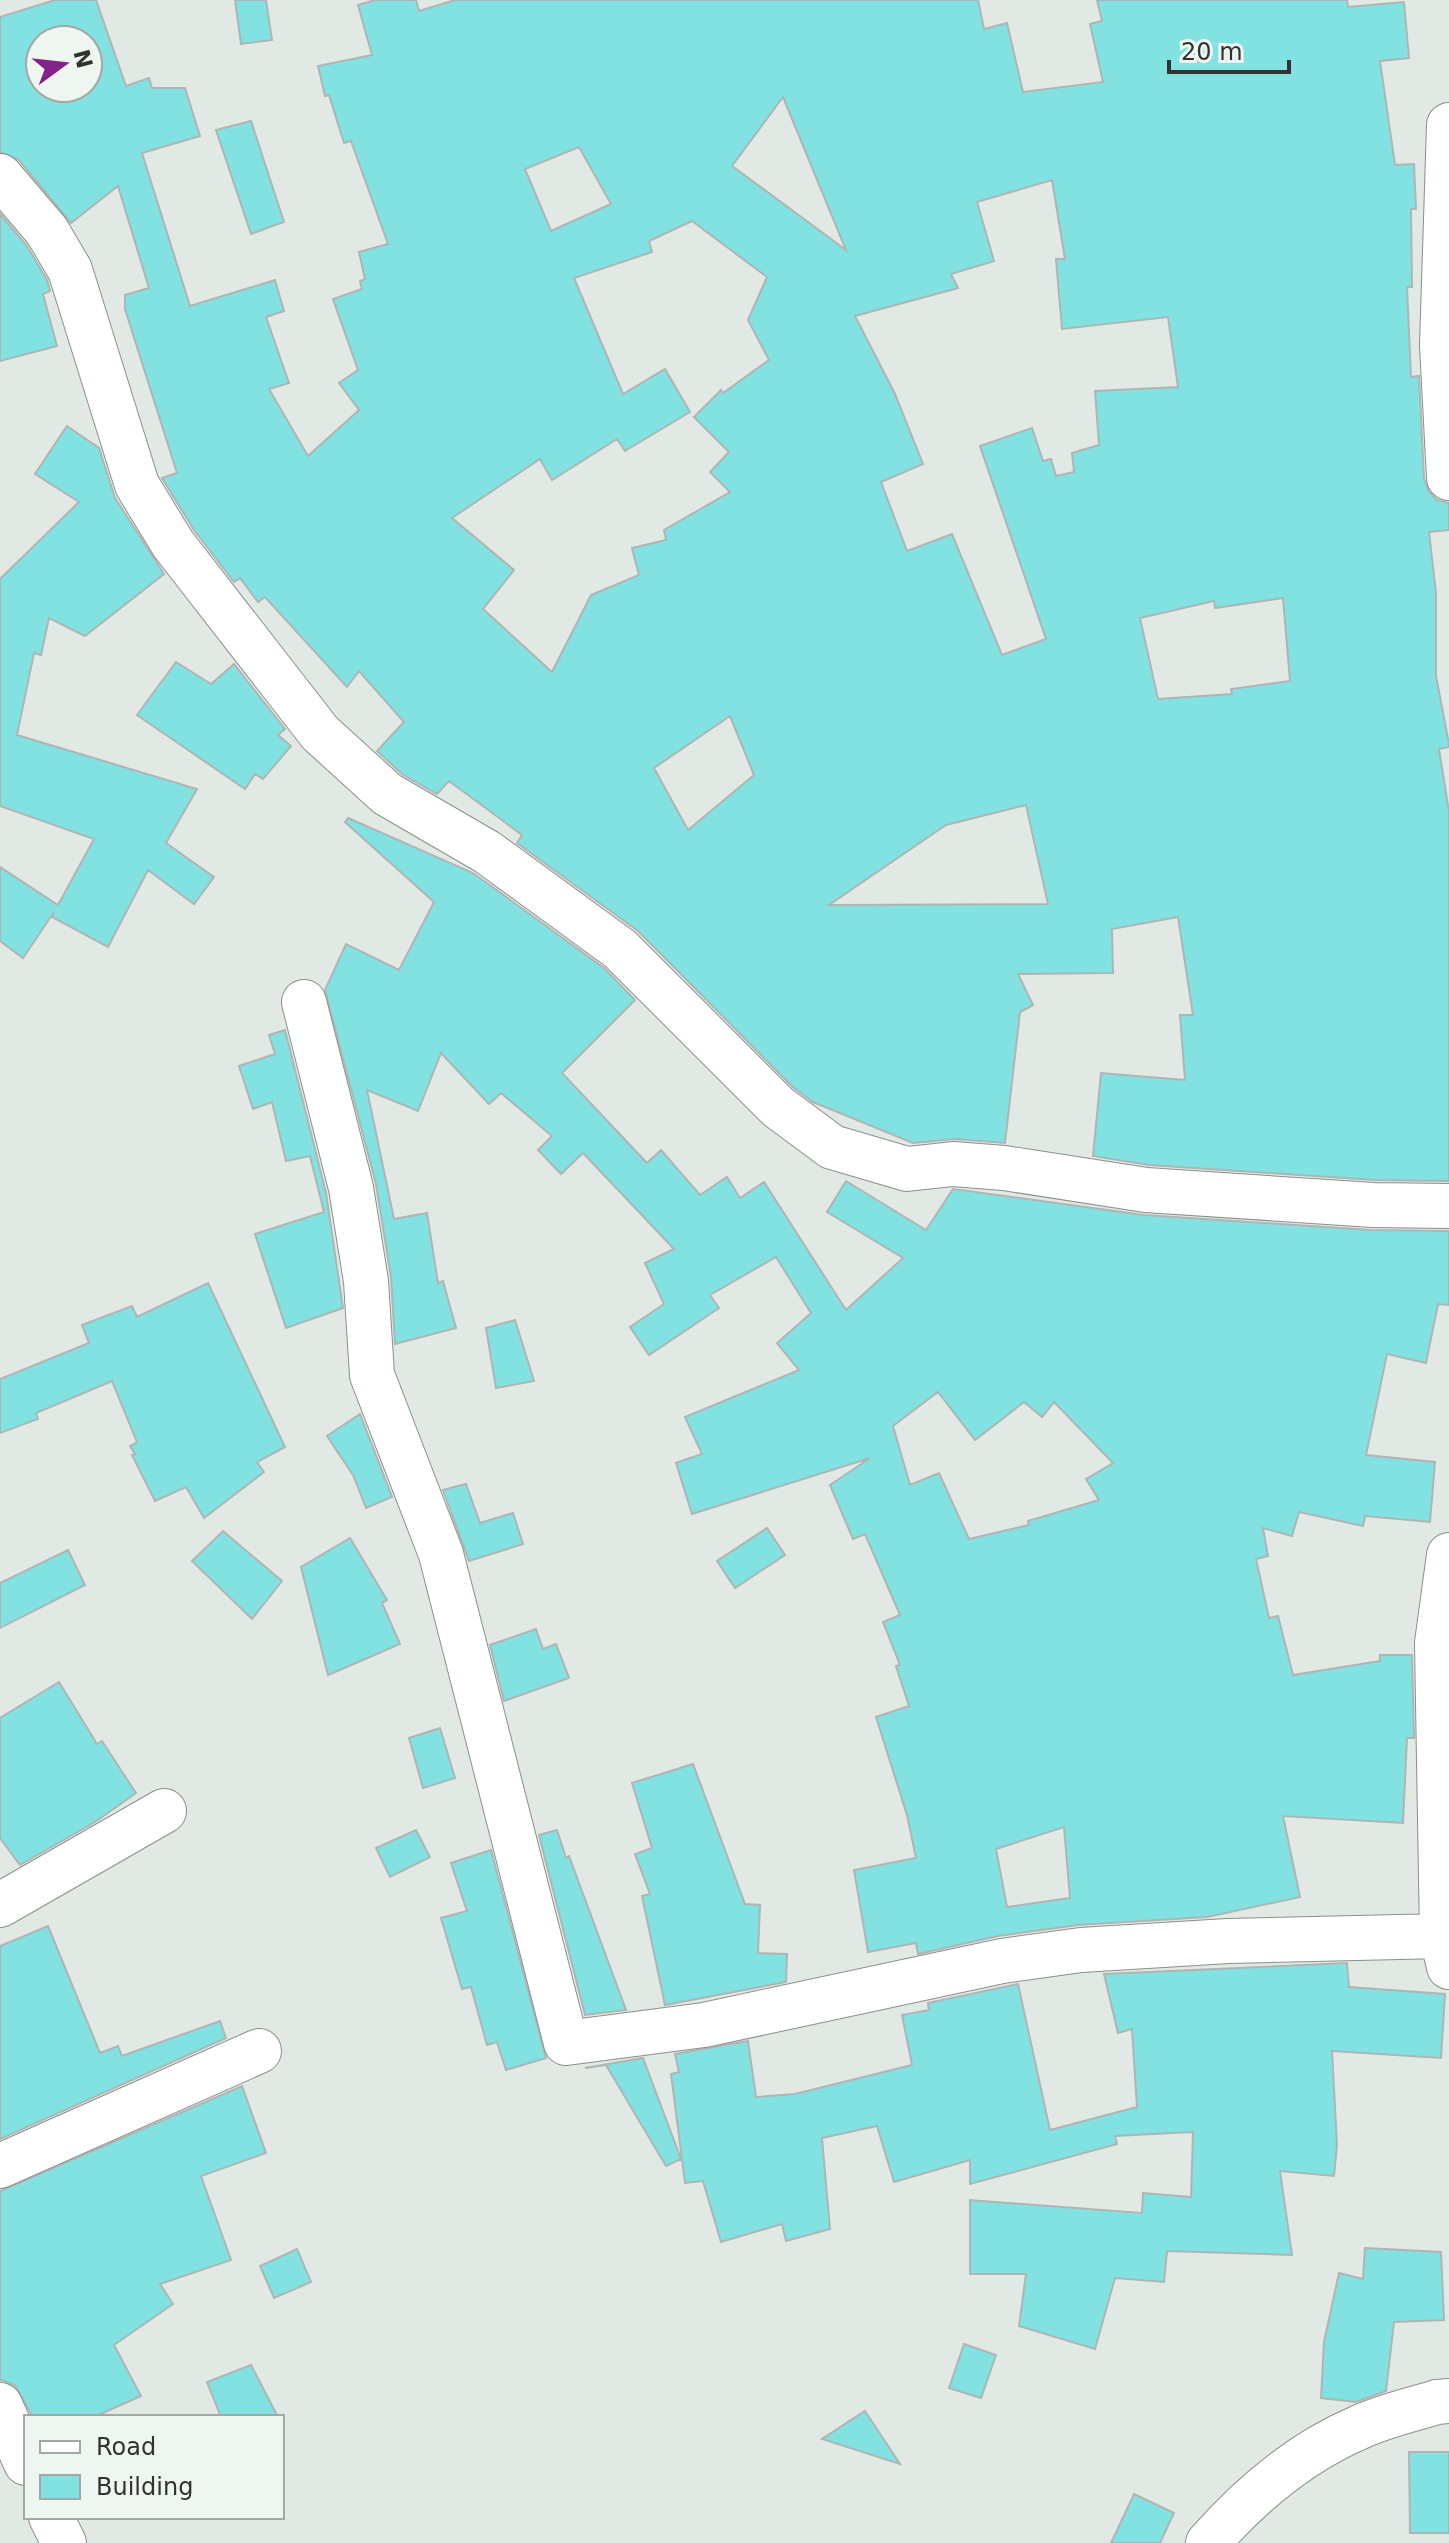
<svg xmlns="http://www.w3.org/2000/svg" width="1449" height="2543" viewBox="0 0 1449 2543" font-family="'DejaVu Sans',sans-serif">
	<rect width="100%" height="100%" fill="#e2e9e5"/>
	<!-- building -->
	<path fill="#82e2e2" stroke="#adb6b5" stroke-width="2" fill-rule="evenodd" d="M55 0H96L126 86 149 78 152 88H185L200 136 142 153 190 306 275 280 284 311 266 317 289 383 269 389 308 456 359 410 339 383 358 370 333 299 362 289 360 281 365 279 359 252 388 244 351 141 344 143 329 95 325 96 318 66 372 55 358 5 375 0H416L419 11 455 0H978L984 29 1007 23 1023 92 1103 82 1090 24 1102 21 1097 0H1347L1348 7 1404 2 1409 58 1380 61 1395 165 1414 164 1416 209H1411L1412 287H1407L1411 377 1419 376 1424 479 1429 492 1437 500 1449 503V530L1429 532 1436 593V676L1449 744V747L1439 749 1449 812V1181L1374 1180 1149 1165 1093 1156 1101 1073 1185 1080 1180 1015H1193L1178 917 1112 929 1113 973 1018 974 1033 1005 1020 1012 1005 1143 955 1139 913 1143 813 1102 794 1088 638 931 517 843 522 835 449 781 437 794 402 774 377 751 404 722 359 671 347 687 265 597 258 602 240 578 234 582 194 530 162 478 177 473 125 309V295L149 288 118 186 71 223 19 160 0 152V17ZM40 40H88V88H40ZM783 97 846 250 732 166ZM579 147 611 204 551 231 525 169ZM1052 180 1065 259H1056L1062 329 1168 317 1178 387 1095 391 1099 445 1072 453 1074 472 1056 476 1051 459 1043 461 1032 428 980 446 1046 639 1002 655 952 534 907 551 881 482 923 464 895 394 855 316 958 288 951 274 994 261 977 202ZM692 221 767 277 748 320 769 360 723 393 721 390 694 417 729 452 710 472 730 492 664 530 666 540 632 548 639 575 591 595 552 672 483 609 514 570 452 518 540 459 552 480 617 439 625 451 690 412 665 369 623 394 574 278 652 252 649 241ZM1283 598 1290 681 1231 689 1232 694 1158 699 1140 618 1214 601 1215 608ZM730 716 754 775 688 830 654 768ZM1026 805 1048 904 829 905 946 825Z
		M235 0H266L272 40 241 44Z
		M251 121 284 222 251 234 216 130Z
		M0 214 27 246 47 280 50 291 43 294 57 346 0 361Z
		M67 426 99 448 115 498 164 574 85 636 49 618 41 655 34 653 17 735 197 789 166 843 214 877 194 904 148 870 108 947 52 917 54 912 23 958 0 941V867L58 905 94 839 0 806V579L79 502 35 474Z
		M176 662 211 684 234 664 285 729 278 735 291 746 263 779 255 774 245 789 137 715Z
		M348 818 473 873 604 968 635 1000 562 1073 647 1163 661 1150 700 1195 727 1177 740 1198 764 1182 846 1310 903 1258 827 1212 846 1181 926 1230 953 1189 1144 1215 1371 1230 1449 1231V1305L1438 1304 1426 1363 1387 1354 1366 1455 1435 1462 1430 1522 1365 1516 1363 1526 1299 1512 1292 1536 1263 1528 1268 1556 1256 1559 1269 1618 1278 1616 1293 1675 1380 1661V1655H1412L1414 1738H1407L1403 1823 1283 1816 1300 1897 1207 1917 1078 1925 998 1936 918 1954 916 1943 868 1952 854 1870 916 1858 907 1815 876 1717 909 1706 896 1666 900 1665 883 1622 900 1615 865 1534 853 1539 830 1485 870 1458 692 1514 676 1463 702 1454 685 1417 799 1370 777 1343 811 1313 776 1257 710 1295 719 1308 649 1355 630 1327 664 1304 645 1263 674 1249 583 1153 561 1174 538 1150 552 1136 501 1093 489 1104 441 1053 418 1111 367 1090 394 1219 427 1213 438 1283 443 1281 456 1328 395 1344 391 1277 376 1184 325 990 346 944 399 970 434 902 345 822ZM938 1392 975 1440 1024 1402 1042 1417 1054 1402 1113 1463 1086 1479 1099 1500 1028 1521 1029 1525 969 1539 939 1473 910 1485 893 1426ZM1064 1827 1070 1898 1007 1907 996 1849Z
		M285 1030 326 1193 343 1308 286 1328 255 1234 324 1212 310 1156 286 1161 272 1102 253 1109 239 1066 275 1054 269 1035Z
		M208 1283 285 1447 257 1462 264 1472 204 1518 186 1487 155 1501 132 1455 135 1454 130 1446 137 1442 112 1381 36 1413 38 1419 0 1433V1379L89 1343 82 1325 132 1306 137 1317Z
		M515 1320 534 1381 496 1388 486 1328Z
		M360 1414 392 1497 366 1508 353 1475 327 1436Z
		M466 1484 480 1523 513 1513 523 1544 469 1561 443 1490Z
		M767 1528 785 1555 735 1588 717 1561Z
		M223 1531 282 1581 252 1619 192 1561Z
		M350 1538 387 1600 382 1603 400 1644 328 1675 301 1567Z
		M68 1550 85 1585 0 1628V1583Z
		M536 1629 543 1649 556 1644 569 1678 504 1701 490 1645Z
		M59 1682 97 1744 102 1741 136 1793 95 1822 20 1865 0 1838V1718Z
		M440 1728 455 1778 423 1788 409 1738Z
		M693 1764 745 1904 760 1905 758 1953 787 1954 786 1982 665 2005 642 1896 650 1894 635 1854 652 1848 632 1783Z
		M416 1830 430 1857 390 1877 376 1848Z
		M557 1830 566 1858 569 1856 626 2010 585 2015 539 1835Z
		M491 1850 546 2058 506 2070 497 2042 487 2045 471 1987 462 1989 441 1918 467 1911 451 1863Z
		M48 1926 100 2053 118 2046 122 2056 220 2021 226 2038 0 2139V1946Z
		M1347 1963 1349 1987 1445 1994 1441 2058 1332 2051 1337 2145 1334 2176 1280 2171 1292 2255 1167 2251 1164 2282 1115 2278 1095 2349 1019 2326 1026 2274H970V2200L1142 2213 1143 2193 1191 2197 1193 2132 1115 2136 1117 2144 970 2184V2160L894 2182 877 2126 822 2138 830 2229 786 2241 782 2224 721 2242 703 2181 685 2183 671 2074 679 2072 675 2054 748 2041 756 2097 795 2094 912 2065 902 2015 929 2010 928 2003 1018 1984 1050 2130 1137 2107 1132 2029 1118 2033 1104 1974Z
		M643 2058 681 2159 666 2166 606 2065 585 2068Z
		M242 2086 266 2153 201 2176 231 2260 160 2284 173 2304 114 2345 141 2396 94 2417H33L15 2385 0 2380V2191Z
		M1365 2248 1441 2252 1444 2320 1394 2322 1386 2391 1356 2402 1321 2398 1324 2342 1339 2273 1363 2279Z
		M297 2249 311 2282 274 2298 260 2266Z
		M964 2344 996 2355 981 2398 949 2388Z
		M251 2365 278 2417H221L207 2382Z
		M865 2411 900 2464 822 2439Z
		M1409 2452H1449V2533H1410Z
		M1134 2494 1174 2513 1160 2543H1111Z"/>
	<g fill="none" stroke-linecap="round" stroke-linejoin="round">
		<defs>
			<path id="minor" d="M1449 125 1442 345 1449 478
				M0 176 47 231 70 270 137 485 173 544 320 733 387 794 487 852 620 949 778 1107 832 1147 907 1169 953 1164 1004 1168 1146 1190 1373 1205 1449 1206
				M304 1002 351 1188 366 1281 372 1375 441 1554 566 2043 704 2025 1002 1961 1081 1950 1228 1941 1442 1936
				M1449 1555 1437 1643 1442 1936 1449 1967
				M0 1905 164 1811
				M0 2166 259 2051
				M0 2405 26 2463
				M51 2517 64 2543
				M1208 2543C1250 2495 1301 2452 1360 2427 1384 2416 1411 2410 1437 2402L1449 2401"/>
		</defs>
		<!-- minor casing -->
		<use href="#minor" stroke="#89908c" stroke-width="46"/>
		<!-- minor -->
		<use href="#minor" stroke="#fff" stroke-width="44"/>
	</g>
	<!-- legend -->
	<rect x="24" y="2415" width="260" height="104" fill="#eff6f2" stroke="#a3a8a5" stroke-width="2"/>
	<rect x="40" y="2441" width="40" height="12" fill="#ffffff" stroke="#a3a8a5" stroke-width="2"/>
	<text x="96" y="2455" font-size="24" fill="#303332">Road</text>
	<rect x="40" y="2475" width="40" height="24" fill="#82e2e2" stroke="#a3a8a5" stroke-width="2"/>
	<text x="96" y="2495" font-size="24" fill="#303332">Building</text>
	<!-- north arrow -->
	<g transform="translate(64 64) rotate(75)"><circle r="38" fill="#eff6f2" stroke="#a3a8a5" stroke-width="2"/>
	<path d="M0-6L14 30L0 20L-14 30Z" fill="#84228c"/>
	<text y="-12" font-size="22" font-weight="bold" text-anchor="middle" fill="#303332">N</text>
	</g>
	<!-- scale -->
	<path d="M1169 60v12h120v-12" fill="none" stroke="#303332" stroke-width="4"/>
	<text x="1181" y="60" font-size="24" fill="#303332" stroke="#eff6f2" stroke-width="6" paint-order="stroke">20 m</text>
</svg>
